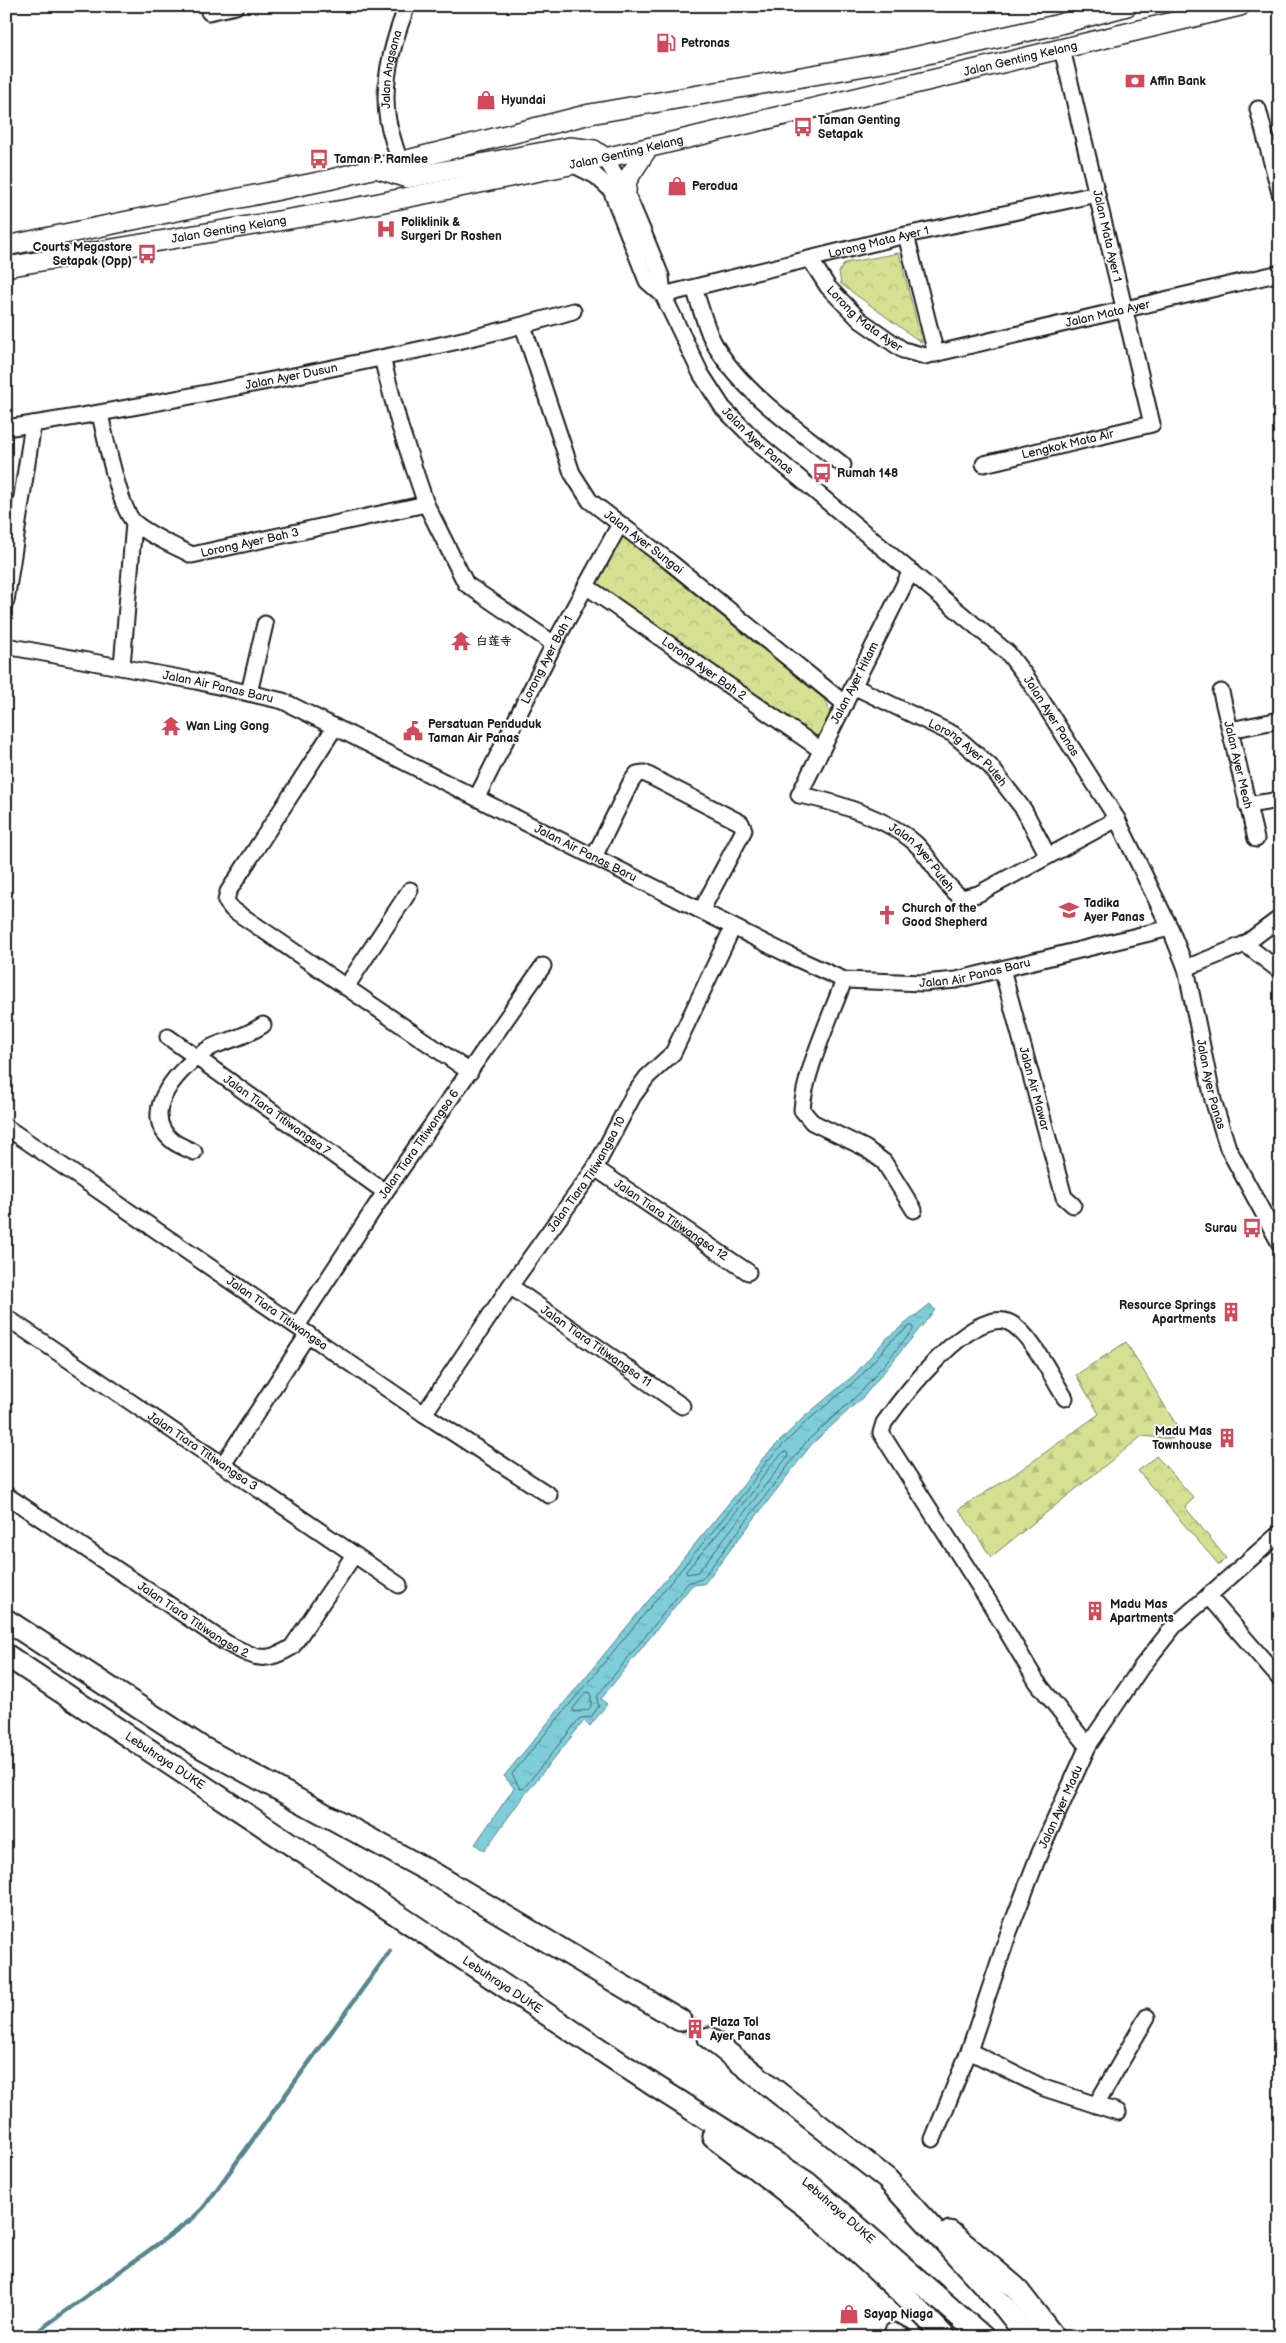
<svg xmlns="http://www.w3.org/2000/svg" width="1286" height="2343" viewBox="0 0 1286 2343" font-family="'Balsamiq Sans','LXGW WenKai TC',sans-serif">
	<defs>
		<pattern id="forest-firs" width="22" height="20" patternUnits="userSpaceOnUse" patternTransform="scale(1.25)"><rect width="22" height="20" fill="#d5e093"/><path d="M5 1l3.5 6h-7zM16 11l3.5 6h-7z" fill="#b6c07e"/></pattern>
		<pattern id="park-crowns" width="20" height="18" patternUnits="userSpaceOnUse" patternTransform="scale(1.25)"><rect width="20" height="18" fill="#d5e093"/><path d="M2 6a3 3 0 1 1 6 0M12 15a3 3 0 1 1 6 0" fill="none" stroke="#b6c07e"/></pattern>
		<pattern id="water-ripples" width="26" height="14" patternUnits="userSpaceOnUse" patternTransform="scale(1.25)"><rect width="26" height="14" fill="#7ecdd9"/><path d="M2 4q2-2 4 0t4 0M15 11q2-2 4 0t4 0" fill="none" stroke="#6cafba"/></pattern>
	</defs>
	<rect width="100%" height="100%" fill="#fff"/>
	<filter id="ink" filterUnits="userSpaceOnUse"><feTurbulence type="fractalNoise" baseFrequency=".02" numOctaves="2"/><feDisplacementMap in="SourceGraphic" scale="10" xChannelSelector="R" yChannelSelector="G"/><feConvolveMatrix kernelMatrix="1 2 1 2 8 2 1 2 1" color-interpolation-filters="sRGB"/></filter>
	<g filter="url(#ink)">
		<!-- forest -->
		<path fill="url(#forest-firs)" stroke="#787e58" d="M1126 1342 1180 1431 1172 1439 1142 1436 991 1557 959 1509 1015 1474 1099 1414 1076 1375Z"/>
		<!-- park -->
		<path fill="url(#park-crowns)" stroke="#787e58" d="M899 253 922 343 841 284 839 272 845 263Z
			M623 536 824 699C833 713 830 723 821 736L814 737 595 583Z
			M1156 1456 1194 1498 1185 1507 1226 1558 1219 1565 1138 1471Z"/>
		<!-- water -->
		<path fill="url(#water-ripples)" stroke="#57868d" d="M930 1304 935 1310 864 1396 811 1445 704 1584 692 1585 601 1699 607 1704 590 1726 584 1721 522 1798 484 1851 475 1844 514 1788 504 1776 742 1487 763 1458 803 1418 855 1374 887 1338Z"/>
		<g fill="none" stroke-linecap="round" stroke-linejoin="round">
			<!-- shore -->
			<path stroke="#436368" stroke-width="1" d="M910 1326H913V1330L861 1392 807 1441 702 1579 688 1583 598 1695 597 1700 599 1706 591 1717 580 1718 524 1788 520 1789 512 1774 746 1491 767 1461 806 1422 859 1378 891 1341Z
				M784 1452H787L788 1456 698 1572 687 1574 686 1571 693 1563 751 1494 771 1465Z
				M587 1692 591 1693V1706L588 1710 574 1712 573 1709Z"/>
			<!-- stream -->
			<path stroke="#57868d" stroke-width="4.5" d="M30 2337 192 2219 204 2207 390 1951"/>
			<!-- highway-tunnel -->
			<path stroke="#ddd" stroke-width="21" stroke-dasharray="21 11" stroke-linecap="butt" d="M680 2020 709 2038"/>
			<defs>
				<g id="minor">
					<path d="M209 12 236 6"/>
					<path d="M1258 109 1280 193"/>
					<path id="s1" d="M605 158 626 192 643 232 661 276 663 295 701 374 723 408 761 446 1008 653 1030 682 1117 819 1170 928 1186 968 1213 1100 1228 1148 1280 1244"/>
					<path id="s2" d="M400 163C396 149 391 135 388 121 381 83 393 41 407 6"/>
					<path d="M574 165 596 176 611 190 647 281 663 295"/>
					<path d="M906 235 936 354"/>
					<path id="s3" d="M810 259 828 287 860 320 903 350 925 356 1280 273"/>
					<path d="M694 288C699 303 704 320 710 335 734 388 799 430 843 465"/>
					<path id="s4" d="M663 295 906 235 1097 194"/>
					<path id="s5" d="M523 326 572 473 590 501 670 562 845 704"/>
					<path d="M382 358 400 427 426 504 466 584 554 644"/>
					<path id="s6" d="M100 414C105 436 120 511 135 523 150 536 175 546 192 555L426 504"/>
					<path id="s7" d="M6 428C102 414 197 395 293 376 387 357 481 338 573 311"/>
					<path id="s8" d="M984 464 1152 424 1062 49"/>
					<path id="s9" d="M911 571 799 795C834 801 888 819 915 843 933 860 941 883 962 898L978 894 1117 819"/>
					<path id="s10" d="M586 586 821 750"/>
					<path d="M6 601 33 424"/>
					<path id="s11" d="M6 646 196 681 283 701 791 956 844 980 924 983 956 980 1170 928"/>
					<path d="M122 666 134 523"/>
					<path id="s12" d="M853 686 953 734 990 766 1024 810 1048 856"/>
					<path id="s13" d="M1221 692 1256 839"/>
					<path d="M249 693 265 624"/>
					<path d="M335 727 228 892 226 901 232 909 470 1072"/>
					<path d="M1230 730 1280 720"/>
					<path id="s14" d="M477 797 554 644 620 524"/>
					<path d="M1247 805 1280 800"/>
					<path d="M594 857 631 782 637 774 644 773 741 823 744 830 701 911"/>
					<path d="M1245 944 1280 971"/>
					<path d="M1186 968 1245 944 1280 918"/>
					<path id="s15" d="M1002 969 1064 1197 1073 1205"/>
					<path d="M844 980C831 1016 804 1073 802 1110L812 1122 865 1148 884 1162 914 1210"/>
					<path d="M346 987 410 890"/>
					<path id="s16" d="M168 1037 385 1192"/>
					<path id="s17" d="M6 1127 424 1414 549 1495"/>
					<path d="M194 1152C188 1149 180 1146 174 1142 134 1113 183 1064 210 1048 215 1045 222 1043 228 1041 240 1037 252 1032 263 1025"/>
					<path id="s18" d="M595 1168 748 1272"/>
					<path id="s19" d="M510 1286 682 1406"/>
					<path id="s20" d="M6 1317 399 1585"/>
					<path id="s21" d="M297 1326 385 1192 543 966"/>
					<path d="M1065 1398C1053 1379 1029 1330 1008 1322 971 1308 903 1396 884 1423L881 1433 991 1605 1037 1682 1088 1746"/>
					<path id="s22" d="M424 1414 510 1286 595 1168 633 1096 647 1077 673 1053 733 927"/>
					<path d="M224 1463 308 1334"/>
					<path id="s23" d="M6 1495 226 1643C254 1657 263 1665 292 1647L354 1555"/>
					<path d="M1208 1596 1280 1679"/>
					<path d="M969 2051 1044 2088 1118 2112"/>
					<path d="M1096 2105 1147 2017"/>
					<path id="s24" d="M933 2139 969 2051 1009 1932 1038 1857 1088 1746 1140 1669 1174 1626 1280 1533"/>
					<path d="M893 2331 906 2337"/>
				</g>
				<g id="major">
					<path d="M379 169 407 178 570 147 594 150 605 158"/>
					<path d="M626 192 627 180 648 148"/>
					<path d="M6 246 328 180 590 114 905 59 1056 25 1127 6"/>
					<path id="s25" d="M6 267 349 209 605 158 1240 6"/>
				</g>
				<g id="highway">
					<path d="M6 1620 201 1747 436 1875 680 2020"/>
					<path id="s26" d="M6 1655 655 2086 806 2182 983 2337"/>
					<path d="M709 2038 887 2179 1005 2308 1028 2337"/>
					<path d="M713 2136 814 2213 907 2298 945 2337"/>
					<path d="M950 2232 1015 2287 1054 2337"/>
				</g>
			</defs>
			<!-- minor casing -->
			<use href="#minor" stroke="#1c1c1c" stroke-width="19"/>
			<!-- major casing -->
			<use href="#major" stroke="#1c1c1c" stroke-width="22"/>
			<!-- highway casing -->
			<use href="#highway" stroke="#1c1c1c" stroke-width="25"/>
			<!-- minor -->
			<use href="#minor" stroke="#fff" stroke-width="15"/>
			<!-- major -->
			<use href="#major" stroke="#fff" stroke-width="19"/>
			<!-- highway -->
			<use href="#highway" stroke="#fff" stroke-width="21"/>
		</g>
	</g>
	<!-- icons -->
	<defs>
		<symbol id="fuel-bare" viewBox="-9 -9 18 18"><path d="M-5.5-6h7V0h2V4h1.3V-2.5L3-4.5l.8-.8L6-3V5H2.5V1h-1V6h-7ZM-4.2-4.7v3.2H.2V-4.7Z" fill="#d1495b" stroke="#fff" stroke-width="2.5" paint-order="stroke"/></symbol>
		<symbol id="bank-bare" viewBox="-9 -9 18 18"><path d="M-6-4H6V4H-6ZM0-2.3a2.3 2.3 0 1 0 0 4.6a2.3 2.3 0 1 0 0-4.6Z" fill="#d1495b" stroke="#fff" stroke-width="2.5" paint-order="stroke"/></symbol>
		<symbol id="shop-bare" viewBox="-9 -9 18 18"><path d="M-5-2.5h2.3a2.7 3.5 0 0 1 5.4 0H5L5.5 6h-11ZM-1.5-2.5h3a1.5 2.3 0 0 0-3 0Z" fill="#d1495b" stroke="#fff" stroke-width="2.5" paint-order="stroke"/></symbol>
		<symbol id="bus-bare" viewBox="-9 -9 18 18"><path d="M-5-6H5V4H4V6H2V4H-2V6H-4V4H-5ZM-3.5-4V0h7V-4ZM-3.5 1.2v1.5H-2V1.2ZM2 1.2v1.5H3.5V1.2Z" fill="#d1495b" stroke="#fff" stroke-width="2.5" paint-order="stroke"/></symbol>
		<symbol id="hospital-bare" viewBox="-9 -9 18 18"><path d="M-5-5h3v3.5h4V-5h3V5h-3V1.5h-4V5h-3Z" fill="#d1495b" stroke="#fff" stroke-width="2.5" paint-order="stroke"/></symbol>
		<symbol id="temple-bare" viewBox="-9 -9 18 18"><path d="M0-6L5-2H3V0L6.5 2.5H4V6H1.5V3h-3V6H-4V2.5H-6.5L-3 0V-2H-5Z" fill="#d1495b" stroke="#fff" stroke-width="2.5" paint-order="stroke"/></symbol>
		<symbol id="civic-bare" viewBox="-9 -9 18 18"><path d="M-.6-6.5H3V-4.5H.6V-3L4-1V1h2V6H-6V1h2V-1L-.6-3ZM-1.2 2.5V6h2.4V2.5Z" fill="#d1495b" stroke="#fff" stroke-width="2.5" paint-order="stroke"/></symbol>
		<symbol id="school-bare" viewBox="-9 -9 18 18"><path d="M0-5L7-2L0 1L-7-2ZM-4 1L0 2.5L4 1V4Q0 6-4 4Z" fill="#d1495b" stroke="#fff" stroke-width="2.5" paint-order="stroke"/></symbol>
		<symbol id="church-bare" viewBox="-9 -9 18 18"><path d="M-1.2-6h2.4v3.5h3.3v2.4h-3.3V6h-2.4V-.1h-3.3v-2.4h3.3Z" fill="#d1495b" stroke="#fff" stroke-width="2.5" paint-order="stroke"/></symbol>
		<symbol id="building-bare" viewBox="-9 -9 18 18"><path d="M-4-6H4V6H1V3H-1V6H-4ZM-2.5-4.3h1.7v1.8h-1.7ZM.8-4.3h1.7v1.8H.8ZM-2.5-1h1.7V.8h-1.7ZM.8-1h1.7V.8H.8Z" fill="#d1495b" stroke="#fff" stroke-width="2.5" paint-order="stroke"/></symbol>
	</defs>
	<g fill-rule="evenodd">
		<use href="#fuel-bare" x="652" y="29" width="28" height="28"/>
		<use href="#bank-bare" x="1121" y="67" width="28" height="28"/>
		<use href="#shop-bare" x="472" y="86" width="28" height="28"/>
		<use href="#bus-bare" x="789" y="113" width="28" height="28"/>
		<use href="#bus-bare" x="305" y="145" width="28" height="28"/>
		<use href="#shop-bare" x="663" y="172" width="28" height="28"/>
		<use href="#hospital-bare" x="372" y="215" width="28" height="28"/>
		<use href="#bus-bare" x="133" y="240" width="28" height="28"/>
		<use href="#bus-bare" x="808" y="459" width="28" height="28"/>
		<use href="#temple-bare" x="447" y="627" width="28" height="28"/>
		<use href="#temple-bare" x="157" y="712" width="28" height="28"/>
		<use href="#civic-bare" x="399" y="717" width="28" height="28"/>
		<use href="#school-bare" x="1055" y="896" width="28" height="28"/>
		<use href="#church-bare" x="873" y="901" width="28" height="28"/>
		<use href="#bus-bare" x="1238" y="1214" width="28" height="28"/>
		<use href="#building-bare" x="1217" y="1298" width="28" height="28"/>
		<use href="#building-bare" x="1213" y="1424" width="28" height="28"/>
		<use href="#building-bare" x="1081" y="1597" width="28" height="28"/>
		<use href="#building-bare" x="681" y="2015" width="28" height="28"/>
		<use href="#shop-bare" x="835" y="2300" width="28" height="28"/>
	</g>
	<g text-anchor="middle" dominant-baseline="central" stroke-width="4" stroke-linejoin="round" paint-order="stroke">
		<!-- poi labels -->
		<g font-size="12" font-weight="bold" fill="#1c1c1c" stroke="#fff" text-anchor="start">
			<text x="681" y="43">Petronas</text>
			<text x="1150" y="81">Affin Bank</text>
			<text x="501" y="100">Hyundai</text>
			<text x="818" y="120">Taman Genting<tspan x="818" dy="14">Setapak</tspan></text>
			<text x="334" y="159">Taman P. Ramlee</text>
			<text x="692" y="186">Perodua</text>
			<text x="401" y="222">Poliklinik &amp;<tspan x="401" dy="14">Surgeri Dr Roshen</tspan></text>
			<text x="132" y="247" text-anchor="end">Courts Megastore<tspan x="132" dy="14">Setapak (Opp)</tspan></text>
			<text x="837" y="473">Rumah 148</text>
			<text x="476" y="641">白莲寺</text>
			<text x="428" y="724">Persatuan Penduduk<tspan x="428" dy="14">Taman Air Panas</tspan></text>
			<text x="186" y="726">Wan Ling Gong</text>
			<text x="1084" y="903">Tadika<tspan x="1084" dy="14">Ayer Panas</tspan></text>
			<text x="902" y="908">Church of the<tspan x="902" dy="14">Good Shepherd</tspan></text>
			<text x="1237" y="1228" text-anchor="end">Surau</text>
			<text x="1216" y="1305" text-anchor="end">Resource Springs<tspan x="1216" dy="14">Apartments</tspan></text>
			<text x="1212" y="1431" text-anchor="end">Madu Mas<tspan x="1212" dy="14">Townhouse</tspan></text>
			<text x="1110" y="1604">Madu Mas<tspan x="1110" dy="14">Apartments</tspan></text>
			<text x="710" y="2022">Plaza Tol<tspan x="710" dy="14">Ayer Panas</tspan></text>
			<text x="864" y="2314">Sayap Niaga</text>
		</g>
		<!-- street labels -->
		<g font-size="12" fill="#1c1c1c" stroke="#fff">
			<text stroke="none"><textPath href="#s25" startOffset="1036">Jalan Genting Kelang</textPath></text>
			<text stroke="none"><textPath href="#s2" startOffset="96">Jalan Angsana</textPath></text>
			<text stroke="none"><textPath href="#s25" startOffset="631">Jalan Genting Kelang</textPath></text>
			<text stroke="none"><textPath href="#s25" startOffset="226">Jalan Genting Kelang</textPath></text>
			<text transform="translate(1107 236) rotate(77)">Jalan Mata Ayer 1</text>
			<text stroke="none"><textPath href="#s4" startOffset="222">Lorong Mata Ayer 1</textPath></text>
			<text stroke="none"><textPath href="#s3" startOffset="342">Jalan Mata Ayer</textPath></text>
			<text stroke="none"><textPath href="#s3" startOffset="82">Lorong Mata Ayer</textPath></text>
			<text stroke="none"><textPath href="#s7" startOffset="290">Jalan Ayer Dusun</textPath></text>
			<text stroke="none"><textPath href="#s1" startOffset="326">Jalan Ayer Panas</textPath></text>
			<text stroke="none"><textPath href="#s8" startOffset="86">Lengkok Mata Air</textPath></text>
			<text stroke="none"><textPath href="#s6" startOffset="240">Lorong Ayer Bah 3</textPath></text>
			<text stroke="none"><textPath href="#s5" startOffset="256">Jalan Ayer Sungai</textPath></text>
			<text stroke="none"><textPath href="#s14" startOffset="154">Lorong Ayer Bah 1</textPath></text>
			<text stroke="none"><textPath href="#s10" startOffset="144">Lorong Ayer Bah 2</textPath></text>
			<text transform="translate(855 683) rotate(-63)">Jalan Ayer Hitam</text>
			<text stroke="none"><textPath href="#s11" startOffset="216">Jalan Air Panas Baru</textPath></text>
			<text stroke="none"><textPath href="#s1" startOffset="731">Jalan Ayer Panas</textPath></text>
			<text stroke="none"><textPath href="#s12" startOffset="134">Lorong Ayer Puteh</textPath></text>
			<text stroke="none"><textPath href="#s13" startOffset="75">Jalan Ayer Meah</textPath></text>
			<text stroke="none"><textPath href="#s11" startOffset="621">Jalan Air Panas Baru</textPath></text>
			<text stroke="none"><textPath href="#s9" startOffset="392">Jalan Ayer Puteh</textPath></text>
			<text stroke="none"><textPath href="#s11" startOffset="1041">Jalan Air Panas Baru</textPath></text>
			<text stroke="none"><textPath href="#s1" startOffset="1136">Jalan Ayer Panas</textPath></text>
			<text stroke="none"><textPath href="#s15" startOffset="124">Jalan Air Mawar</textPath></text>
			<text stroke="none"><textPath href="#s16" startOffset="134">Jalan Tiara Titiwangsa 7</textPath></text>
			<text stroke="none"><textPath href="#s21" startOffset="219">Jalan Tiara Titiwangsa 6</textPath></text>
			<text stroke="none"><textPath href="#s22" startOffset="290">Jalan Tiara Titiwangsa 10</textPath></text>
			<text stroke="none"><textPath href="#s18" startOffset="92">Jalan Tiara Titiwangsa 12</textPath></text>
			<text stroke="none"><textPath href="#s17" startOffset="329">Jalan Tiara Titiwangsa</textPath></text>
			<text stroke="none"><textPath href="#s19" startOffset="105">Jalan Tiara Titiwangsa 11</textPath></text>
			<text stroke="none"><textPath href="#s20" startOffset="238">Jalan Tiara Titiwangsa 3</textPath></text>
			<text stroke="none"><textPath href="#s23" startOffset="225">Jalan Tiara Titiwangsa 2</textPath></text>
			<text stroke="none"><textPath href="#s26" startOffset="191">Lebuhraya DUKE</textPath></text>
			<text stroke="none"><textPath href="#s24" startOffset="356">Jalan Ayer Madu</textPath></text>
			<text stroke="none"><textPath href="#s26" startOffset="596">Lebuhraya DUKE</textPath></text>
			<text stroke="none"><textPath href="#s26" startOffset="1001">Lebuhraya DUKE</textPath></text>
		</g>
	</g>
	<!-- margin -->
	<rect width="1286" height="2343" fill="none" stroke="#fff" stroke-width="25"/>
	<rect x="12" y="12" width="1261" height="2318" fill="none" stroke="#1c1c1c" stroke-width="2" filter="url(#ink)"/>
</svg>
